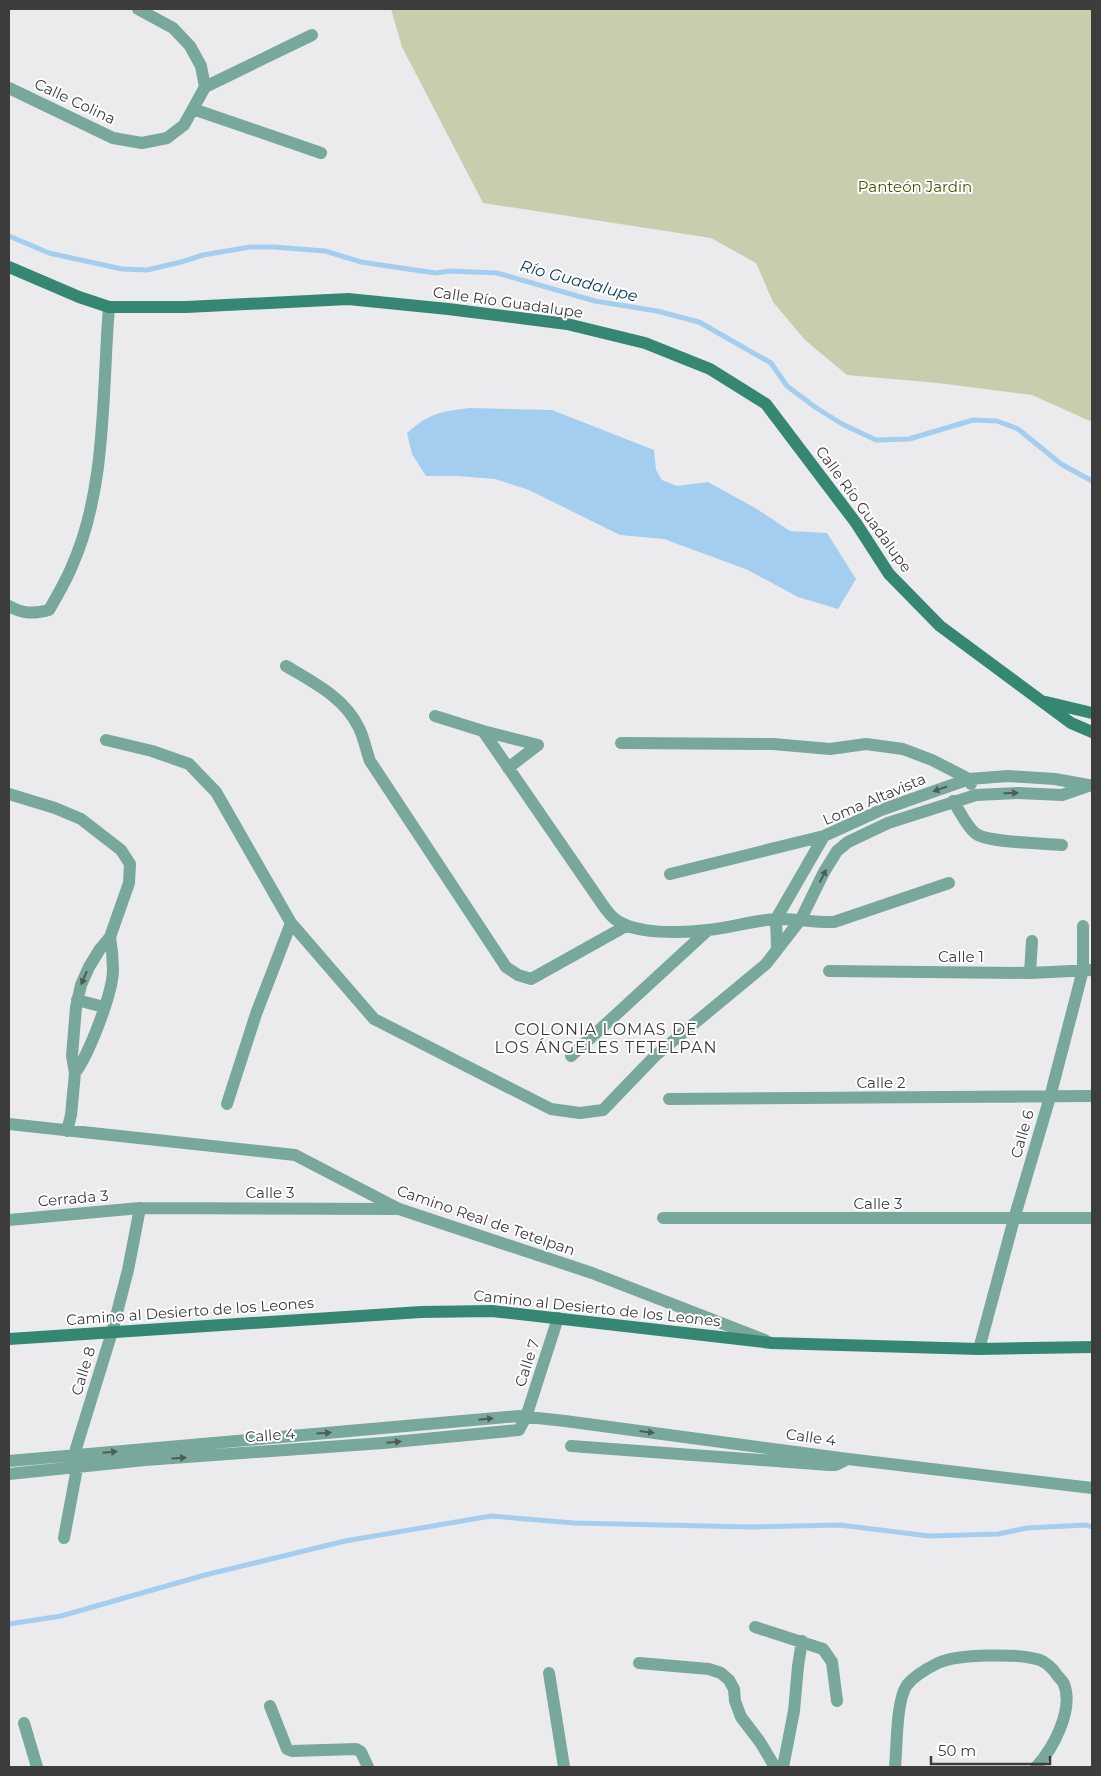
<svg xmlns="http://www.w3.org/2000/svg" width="1101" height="1776" viewBox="0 0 1101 1776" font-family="Montserrat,sans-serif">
	<rect width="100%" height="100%" fill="#ebebee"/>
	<!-- green -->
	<path fill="#c9cdae" d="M391 9H1092V422L1032 395 938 383 847 375 805 340 773 302 756 263 711 238 483 203 402 47Z"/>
	<!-- water -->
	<path fill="#a4ceef" d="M470 408 552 410 654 450 656 470 662 480 677 486 708 482 757 509 790 531 827 533 856 579 838 609 798 597 748 570 664 539 620 535 529 490 495 479 457 476H426L412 454 407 433C431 412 440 412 470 408Z"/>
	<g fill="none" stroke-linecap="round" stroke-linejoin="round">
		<!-- stream -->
		<path stroke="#a4ceef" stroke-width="5" d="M9 236 49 253 122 269 147 270 181 262 203 255 250 247H274L325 251 361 262 435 273 451 271 497 273 595 301 657 311 699 322 771 363 787 386 815 407 842 424 876 440 909 439 973 420 997 421 1018 429 1061 464 1092 481
			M9 1624 61 1616 205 1575 345 1541 491 1516 574 1523 751 1527 840 1525 929 1536 998 1534 1027 1528 1086 1525 1092 1527"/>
		<!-- street -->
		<path stroke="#77a89b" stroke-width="12" d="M205 87 312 35
			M9 88 113 138 142 143 167 138 184 125 205 87 201 66 190 46 173 28 138 9
			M193 109 321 153
			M9 606C23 614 34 614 49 610 57 596 66 581 72 566 107 488 102 392 109 307
			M286 666C313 682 345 698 359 728 364 738 366 750 370 761L506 967 518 975 531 979 626 926
			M435 716 483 731 538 745
			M483 731 598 898C603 905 608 914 615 919 635 935 683 933 708 930 731 928 754 920 777 919 796 918 815 923 834 922L949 883
			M106 740 152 751 189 764 216 792 291 923 374 1019 551 1109 580 1113 603 1110 655 1056 766 964 801 919 824 872 837 851 848 842 888 823 976 795 1018 793 1062 795 1091 785
			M621 743 773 744 830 749 866 744 903 749 932 760 969 779 971 784
			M508 768 538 745
			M9 794 55 808 81 819 121 850 130 864 129 883 110 937 100 949 89 967 81 985 76 1007 72 1056 75 1073 71 1115 67 1131
			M953 801C960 811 966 826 975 833 986 843 1044 843 1062 845
			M670 874 824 836 881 810 969 779 1008 776 1055 779 1088 785
			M776 919 824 836
			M776 919 777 948
			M829 971 1030 973 1092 970
			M1030 973 1032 941
			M77 1000 104 1007
			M571 1056 708 930
			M75 1073C89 1054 112 995 113 971 113 960 112 948 110 937
			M669 1099 1092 1096
			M227 1104 256 1014 291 923
			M9 1124 295 1155 399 1209 592 1273 765 1340
			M663 1218H1092
			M9 1220 140 1208 397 1209
			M979 1349 1014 1219 1050 1097 1083 970V926
			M571 1446 829 1465H836L846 1460
			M74 1455 112 1332 128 1270 140 1208
			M9 1461 519 1416 565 1421 848 1459 1092 1488
			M9 1474 145 1460 383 1443 519 1430 526 1417 558 1318
			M64 1538 77 1468
			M755 1627 823 1649 832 1662 837 1701
			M639 1663 709 1669 721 1673 729 1680 734 1689 735 1701 741 1717 760 1742 775 1767
			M549 1673 564 1767
			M270 1706 287 1749 292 1751 356 1749 361 1752 368 1767
			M24 1723 37 1767
			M783 1767 794 1711 798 1666 802 1641
			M895 1767C897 1748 896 1700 907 1685 914 1676 928 1668 938 1663 957 1654 1020 1653 1040 1660 1047 1663 1053 1669 1057 1675 1059 1678 1063 1681 1064 1684 1074 1710 1053 1749 1036 1767"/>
		<!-- secondary -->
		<path stroke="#358774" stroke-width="12" d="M9 267 79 297 109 307H186L348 299 448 309 567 324 645 343 710 369 766 404 856 523 889 574 940 626 1071 723 1092 732
			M1046 702 1092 713
			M9 1339 421 1312 492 1311 772 1343 979 1349 1092 1347"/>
	</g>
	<!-- one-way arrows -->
	<defs><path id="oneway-solid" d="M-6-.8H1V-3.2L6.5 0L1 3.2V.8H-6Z" transform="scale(1.25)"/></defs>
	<g fill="#4e5c59">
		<use href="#oneway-solid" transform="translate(940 789) rotate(161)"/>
		<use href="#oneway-solid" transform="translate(1011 793) rotate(-1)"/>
		<use href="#oneway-solid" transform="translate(823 876) rotate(-63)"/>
		<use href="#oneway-solid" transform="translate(84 978) rotate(113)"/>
		<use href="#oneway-solid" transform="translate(486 1419) rotate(-6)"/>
		<use href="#oneway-solid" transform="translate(647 1432) rotate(7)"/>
		<use href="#oneway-solid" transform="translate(324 1433) rotate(-4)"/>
		<use href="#oneway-solid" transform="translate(394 1442) rotate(-5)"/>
		<use href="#oneway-solid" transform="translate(110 1452) rotate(-5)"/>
		<use href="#oneway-solid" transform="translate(179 1458) rotate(-4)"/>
	</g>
	<g text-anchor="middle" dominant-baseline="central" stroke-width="4" stroke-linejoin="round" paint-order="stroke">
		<!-- street labels -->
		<g font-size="15" fill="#3c3c3d" stroke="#fff">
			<text transform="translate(75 101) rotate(25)">Calle Colina</text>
			<text transform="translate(508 302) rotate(8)">Calle Río Guadalupe</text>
			<text transform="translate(864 509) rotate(54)">Calle Río Guadalupe</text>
			<text transform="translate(874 799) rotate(-23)">Loma Altavista</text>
			<text x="961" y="956">Calle 1</text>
			<text x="881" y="1082">Calle 2</text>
			<text transform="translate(1022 1134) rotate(-74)">Calle 6</text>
			<text x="270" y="1192">Calle 3</text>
			<text transform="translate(73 1198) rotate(-5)">Cerrada 3</text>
			<text x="878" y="1203">Calle 3</text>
			<text transform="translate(486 1220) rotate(19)">Camino Real de Tetelpan</text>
			<text transform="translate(597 1308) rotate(6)">Camino al Desierto de los Leones</text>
			<text transform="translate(190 1311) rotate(-4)">Camino al Desierto de los Leones</text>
			<text transform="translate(527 1363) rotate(-72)">Calle 7</text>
			<text transform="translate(83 1371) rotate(-73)">Calle 8</text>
			<text transform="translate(270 1435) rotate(-4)">Calle 4</text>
			<text transform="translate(811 1437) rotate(8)">Calle 4</text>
		</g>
		<!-- park labels -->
		<g font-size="15" fill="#4c5000" stroke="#fff">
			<text x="915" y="186">Panteón Jardín</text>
		</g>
		<!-- water labels -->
		<g font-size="16" font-style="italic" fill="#093c5c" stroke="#fff">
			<text transform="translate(579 281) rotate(15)">Río Guadalupe</text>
		</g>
		<!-- neighbourhood labels -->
		<g font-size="16" letter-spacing="1" fill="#3c3c3d" stroke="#fff">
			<text x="606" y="1029">COLONIA LOMAS DE<tspan x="606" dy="18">LOS ÁNGELES TETELPAN</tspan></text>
		</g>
	</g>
	<!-- border -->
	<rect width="1101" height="1776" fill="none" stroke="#3c3c3d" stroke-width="20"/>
	<!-- scale -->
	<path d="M931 1756v8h119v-8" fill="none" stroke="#3c3c3d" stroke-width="2.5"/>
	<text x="938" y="1756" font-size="15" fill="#3c3c3d" stroke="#ffffff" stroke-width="4" paint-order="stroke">50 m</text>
</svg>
